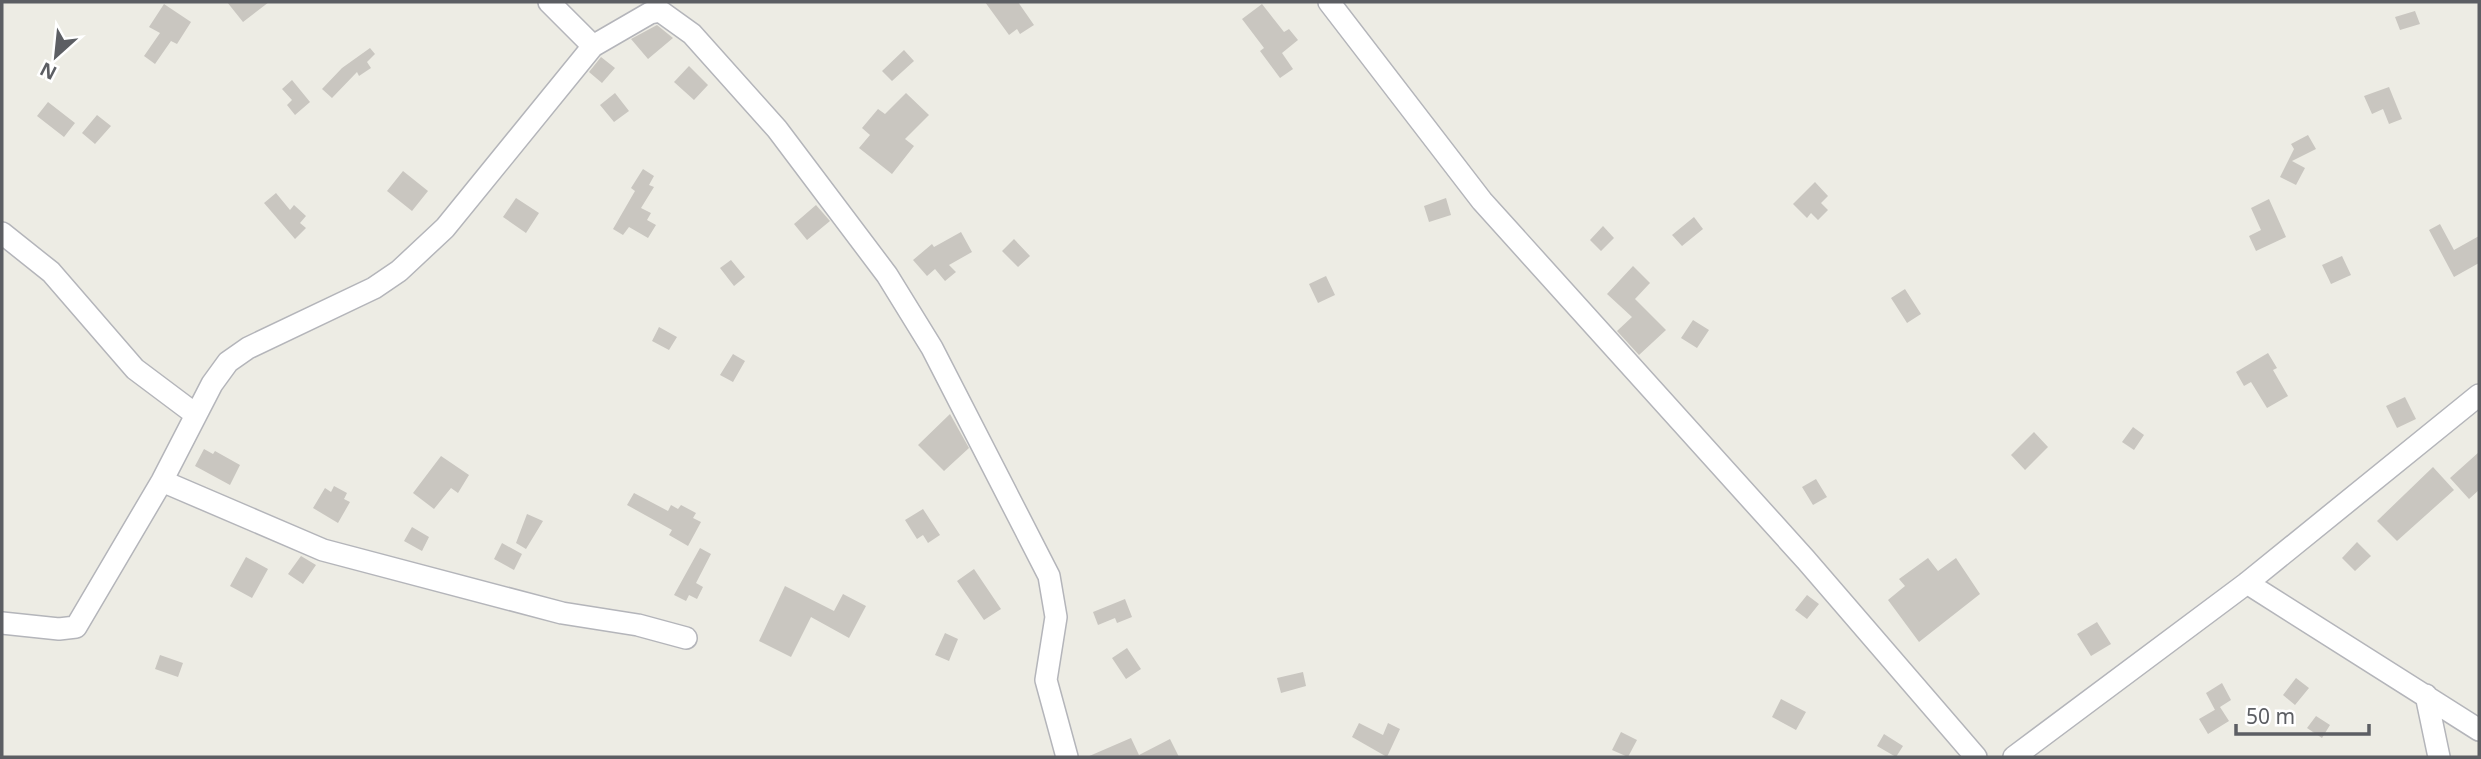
<svg xmlns="http://www.w3.org/2000/svg" width="2481" height="759" viewBox="0 0 2481 759" font-family="'Noto Sans',sans-serif">
	<rect width="100%" height="100%" fill="#edece4"/>
	<!-- building -->
	<path fill="#c9c6c0" d="M227 2H269L243 22Z
		M985 2H1018L1034 25 1020 34 1017 29 1009 35Z
		M164 4 191 22 177 44 171 41 155 64 144 56 160 33 149 27Z
		M1262 4 1284 32 1289 29 1298 40 1282 53 1293 69 1280 78 1260 51 1264 48 1242 19Z
		M2415 11 2420 24 2400 30 2395 17Z
		M657 25 673 38 648 59 631 39Z
		M370 48 375 54 367 62 371 68 359 76 357 72 332 98 322 89 342 68Z
		M904 50 914 61 892 81 882 71Z
		M601 57 615 68 602 83 589 72Z
		M689 66 708 85 694 100 674 82Z
		M292 80 310 102 295 115 287 105 292 100 282 89Z
		M2389 87 2402 119 2389 124 2383 109 2372 114 2364 96Z
		M615 93 629 111 614 122 600 105Z
		M906 93 929 115 905 139 914 146 892 174 859 148 870 135 862 128 878 109 885 114Z
		M48 102 75 123 64 137 37 116Z
		M97 115 111 126 95 144 82 133Z
		M2308 135 2316 149 2292 161 2305 168 2296 185 2280 177 2294 149 2291 144Z
		M643 169 654 176 649 185 654 187 641 208 651 213 647 220 656 225 648 238 629 227 623 235 613 229 635 191 631 188Z
		M403 171 428 191 412 211 387 191Z
		M1815 182 1828 196 1821 203 1828 210 1818 220 1811 213 1807 218 1793 204Z
		M276 193 290 210 294 205 306 216 300 223 306 228 295 239 264 203Z
		M516 198 539 213 526 233 503 217Z
		M1446 198 1451 215 1429 222 1424 206Z
		M2269 199 2286 237 2256 251 2249 236 2261 230 2251 208Z
		M816 205 830 221 807 240 794 224Z
		M1694 217 1703 229 1682 246 1672 235Z
		M2440 224 2454 250 2479 236V263L2454 277 2429 230Z
		M1603 226 1614 238 1601 251 1590 240Z
		M961 232 972 252 949 265 956 272 945 281 935 269 927 276 913 260 932 244 934 247Z
		M1014 239 1030 256 1018 267 1002 251Z
		M2342 256 2351 275 2331 284 2322 265Z
		M731 260 745 277 734 286 720 268Z
		M1633 266 1650 283 1635 299 1666 330 1639 355 1617 331 1632 317 1607 294Z
		M1326 276 1335 295 1318 303 1309 284Z
		M1905 289 1921 314 1907 323 1891 298Z
		M1693 320 1709 330 1697 348 1681 338Z
		M659 327 677 337 669 350 652 341Z
		M2268 353 2277 368 2273 370 2288 396 2267 408 2251 382 2244 386 2236 372Z
		M733 354 745 361 733 382 720 375Z
		M2405 397 2416 419 2397 428 2386 406Z
		M950 414 969 448 944 471 918 445Z
		M2133 427 2144 435 2134 450 2122 442Z
		M2034 432 2048 447 2025 470 2011 455Z
		M204 449 213 454 215 451 240 465 230 485 195 466Z
		M2479 452V490L2469 499 2450 478Z
		M441 456 469 475 458 493 451 488 434 509 413 493Z
		M2433 467 2454 490 2397 541 2377 521Z
		M1816 479 1827 497 1813 505 1802 487Z
		M334 486 347 493 344 499 350 502 338 523 313 508 325 488 331 492Z
		M634 493 668 511 671 505 678 509 681 505 696 513 693 518 701 522 688 546 669 535 672 530 627 505Z
		M923 509 940 535 928 543 923 535 917 539 905 520Z
		M527 514 543 521 526 549 516 543Z
		M412 527 429 537 422 551 404 541Z
		M2357 542 2371 556 2355 571 2342 558Z
		M502 543 522 554 514 570 494 559Z
		M700 548 711 554 696 583 703 587 697 599 689 595 686 601 674 595Z
		M301 556 316 565 303 584 288 574Z
		M246 557 268 569 252 598 230 586Z
		M1928 558 1938 571 1956 558 1980 594 1919 642 1888 600 1905 586 1899 579Z
		M974 569 1001 609 984 620 957 581Z
		M785 586 834 611 843 594 866 606 849 638 811 617 791 657 759 641Z
		M1807 595 1819 604 1807 619 1795 610Z
		M1125 599 1132 617 1117 623 1115 618 1098 625 1093 612Z
		M2097 622 2111 644 2091 656 2077 634Z
		M945 633 958 639 949 661 935 655Z
		M1127 648 1141 669 1126 679 1112 658Z
		M160 655 183 663 178 677 155 669Z
		M1303 672 1306 686 1281 693 1277 678Z
		M2296 678 2309 688 2295 705 2283 695Z
		M2222 683 2231 700 2220 707 2229 721 2208 734 2199 719 2218 708 2215 710 2206 693Z
		M1781 699 1806 712 1796 730 1772 717Z
		M2316 716 2330 725 2322 738 2307 728Z
		M1359 723 1383 735 1388 723 1400 729 1387 757 1352 737Z
		M1621 732 1637 740 1628 757 1612 750Z
		M1884 734 1903 746 1896 757 1877 746Z
		M1131 738 1139 755 1170 739 1179 757H1087Z"/>
	<g fill="none" stroke-linecap="round" stroke-linejoin="round">
		<defs>
			<path id="minor" d="M549 2 593 46
				M1329 2 1482 201 1806 560 1976 757
				M2 233 51 272 135 369 195 414
				M162 481 323 550 562 613 638 625 686 638
				M2247 583 2479 730
				M2 623 59 629 76 627 162 481 212 384 228 362 248 348 374 288 399 271 445 228 593 46 650 13 660 11 692 34 777 129 887 275 932 348 1049 576 1056 617 1046 680 1067 757
				M2426 695 2439 757
				M2014 757 2247 583 2479 395"/>
		</defs>
		<!-- minor casing -->
		<use href="#minor" stroke="#b4b5ba" stroke-width="24"/>
		<!-- minor -->
		<use href="#minor" stroke="#fff" stroke-width="21"/>
	</g>
	<!-- border -->
	<rect width="2481" height="759" fill="none" stroke="#5c5e63" stroke-width="7"/>
	<!-- north arrow -->
	<g transform="translate(56 56) rotate(207)" stroke="#ffffff" stroke-width="5" paint-order="stroke">
	<path d="M0-5L12 26L0 18L-12 26Z" fill="#5c5e63"/>
	<text y="-10" font-size="19" font-weight="bold" text-anchor="middle" fill="#5c5e63">N</text>
	</g>
	<!-- scale -->
	<path d="M2236 724v10h133v-10" fill="none" stroke="#5c5e63" stroke-width="3.5"/>
	<text x="2246" y="724" font-size="21" fill="#5c5e63" stroke="#ffffff" stroke-width="5" paint-order="stroke">50 m</text>
</svg>
